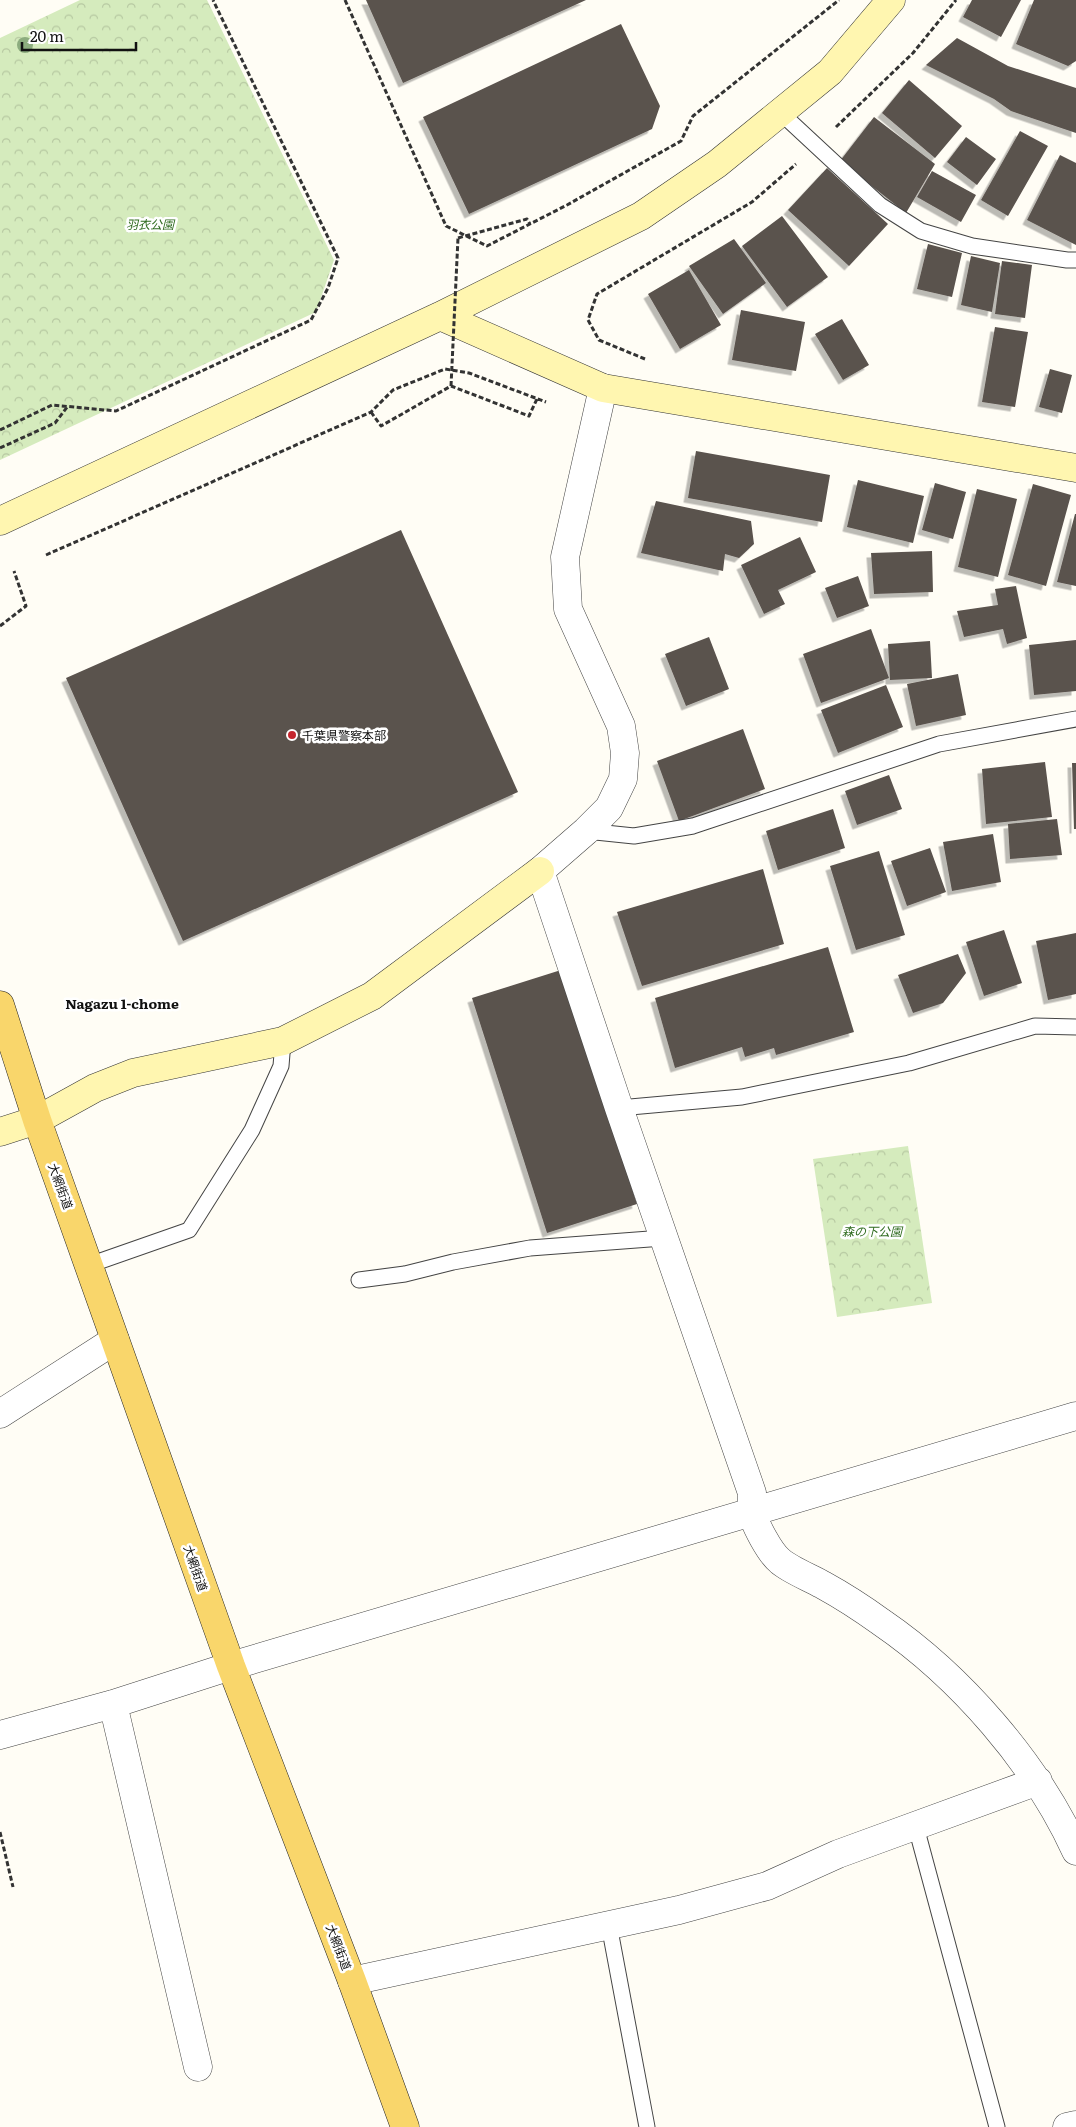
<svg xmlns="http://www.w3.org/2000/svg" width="1076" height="2127" viewBox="0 0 1076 2127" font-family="Literata,'Noto Sans JP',serif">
	<defs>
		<pattern id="park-crowns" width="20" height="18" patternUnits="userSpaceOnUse" patternTransform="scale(1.25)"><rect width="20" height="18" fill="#d5ebbd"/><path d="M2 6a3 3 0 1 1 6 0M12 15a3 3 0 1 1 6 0" fill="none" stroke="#b6c8a1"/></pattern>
		<filter id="shadow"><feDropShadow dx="-4.5" dy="4.5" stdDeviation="0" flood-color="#0004"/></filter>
	</defs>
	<rect width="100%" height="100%" fill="#fffdf5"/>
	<!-- park -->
	<path fill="url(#park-crowns)" d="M80 0H207L334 260 316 312 0 460V38Z
		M908 1146 932 1303 837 1317 813 1159Z"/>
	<!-- building -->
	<path fill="#5a524d" filter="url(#shadow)" d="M366 0H586L403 83Z
		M972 0H1021L1001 37 963 17Z
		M1034 0H1076V61L1068 66 1016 44Z
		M621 24 660 106 652 129 469 214 423 117Z
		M957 38 1008 66 1076 88V133L1011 111 994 99 926 65Z
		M909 80 962 126 935 158 882 113Z
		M874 117 935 164 906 213 840 161Z
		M1020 131 1048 146 1008 216 981 200Z
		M966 137 996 159 977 185 947 162Z
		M1060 155 1076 163V245L1027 220Z
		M827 168 888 224 849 266 788 210Z
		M932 171 976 195 961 222 917 197Z
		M782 216 828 277 787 307 742 246Z
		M734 239 766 283 723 314 689 266Z
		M928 244 962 253 952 297 917 289Z
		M971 256 1000 263 992 312 961 305Z
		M1002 261 1032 265 1025 318 995 314Z
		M689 270 721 325 680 349 648 294Z
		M741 310 805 322 796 371 732 360Z
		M842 319 869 365 843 380 815 334Z
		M995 327 1028 332 1015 407 982 402Z
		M1050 369 1072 375 1062 413 1039 407Z
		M696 451 830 475 822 522 688 498Z
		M858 480 924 496 913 543 847 527Z
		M935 483 966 492 953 539 922 530Z
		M1033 484 1071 495 1046 586 1008 575Z
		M977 489 1017 499 998 577 958 567Z
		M656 501 751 521 754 544 739 558 725 554 723 571 641 553Z
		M1075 514H1076V586L1057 582Z
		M401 530 518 792 183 941 66 678Z
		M800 537 816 572 778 590 785 604 764 614 741 565Z
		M932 551 933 592 874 594 871 553Z
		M858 576 869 606 837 618 825 588Z
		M1016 586 1027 638 1007 644 1003 629 964 637 957 611 998 605 995 589Z
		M871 629 889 678 821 703 803 654Z
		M709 637 729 689 686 706 665 654Z
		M1076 640V691L1034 695 1029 645Z
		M930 641 932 678 890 680 888 644Z
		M958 674 966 715 916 726 907 684Z
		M886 685 903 727 838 753 821 710Z
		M743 729 765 789 679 821 657 761Z
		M1045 762 1052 817 986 824 982 769Z
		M1072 763H1076V829H1074Z
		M889 775 902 809 857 825 845 791Z
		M833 809 845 848 778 870 766 831Z
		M1057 819 1062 855 1010 859 1008 824Z
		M993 834 1001 882 952 891 943 842Z
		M930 848 946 892 907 906 891 861Z
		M879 851 905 935 856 950 830 866Z
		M763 869 784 944 642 986 617 912Z
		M1004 930 1022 983 984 996 966 942Z
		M1076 933V994L1048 1000 1036 941Z
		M828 947 854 1032 776 1055 774 1048 745 1057 742 1047 675 1068 655 998Z
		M958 954 966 973 943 1003 913 1013 898 975Z
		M561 970 637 1204 547 1233 472 998Z"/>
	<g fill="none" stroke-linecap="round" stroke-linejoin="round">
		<defs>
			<path id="lane" d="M781 113 880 205 921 231 972 246 1067 260H1076
				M586 831 634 836 693 826 939 744 1076 719
				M619 1108 742 1097 909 1063 1035 1026 1076 1027
				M89 1265 189 1230 252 1130 281 1066 283 1041
				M359 1280 405 1274 453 1262 530 1248 663 1238
				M916 1827 997 2127
				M609 1925 647 2127"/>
			<path id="street" d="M603 388 565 557 568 609 621 726 625 753 623 779 609 808 586 831 540 871 619 1108 752 1493C752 1499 751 1506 752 1512 755 1525 770 1553 780 1561 790 1570 811 1578 823 1585 843 1596 863 1609 881 1622 960 1676 1036 1763 1076 1851
				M0 1414 115 1340
				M113 1704 198 2067
				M0 1735 113 1704 231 1666 1076 1416
				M352 1981 679 1910 767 1886 838 1854 1038 1781
				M1067 2127 1076 2125"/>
			<path id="secondary" d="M440 316 603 388 1076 468
				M0 521 440 316 641 216 717 164 830 72 891 0
				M0 1132 37 1120 95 1088 133 1073 283 1041 372 996 540 871"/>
			<path id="primary" d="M0 1005 37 1120 231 1666 352 1981 405 2127"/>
		</defs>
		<!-- lane casing -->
		<use href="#lane" stroke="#444" stroke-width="17"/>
		<!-- street casing -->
		<use href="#street" stroke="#444" stroke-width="29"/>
		<!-- secondary casing -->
		<use href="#secondary" stroke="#333" stroke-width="29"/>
		<!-- primary casing -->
		<use href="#primary" stroke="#222" stroke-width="29"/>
		<!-- path -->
		<path stroke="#333" stroke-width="3" stroke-dasharray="5 2.5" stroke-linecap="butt" d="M345 0 446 226 487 246 567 205 681 141 693 116 839 0
			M836 127 913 53 956 0
			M458 238 527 219 530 224
			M645 359 599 340 588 320 597 294 752 202 796 164
			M371 412 381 426 451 386 529 416 537 399
			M0 430 52 405 116 411 311 320 328 288 338 258 213 0
			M0 448 55 423 68 406
			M46 555 371 412 393 390 445 369 469 373 546 402
			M0 626 26 606 14 571
			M0 1832 13 1887"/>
		<!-- lane -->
		<use href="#lane" stroke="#fff" stroke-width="15"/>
		<!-- street -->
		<use href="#street" stroke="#fff" stroke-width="28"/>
		<!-- secondary -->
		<use href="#secondary" stroke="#fff6b0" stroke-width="28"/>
		<!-- primary -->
		<use href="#primary" stroke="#f9d66b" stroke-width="28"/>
		<!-- path-bridge -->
		<path stroke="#333" stroke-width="3" stroke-dasharray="5 2.5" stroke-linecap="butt" d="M451 386 458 238"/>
	</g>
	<!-- trees -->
	<circle fill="#8dad7f" cx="25" cy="45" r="8"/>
	<!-- markers -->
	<circle fill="#c4262e" stroke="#fff" stroke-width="2" cx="292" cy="735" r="5"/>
	<g text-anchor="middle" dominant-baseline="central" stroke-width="5" stroke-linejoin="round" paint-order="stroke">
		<!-- park labels -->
		<g font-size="12" font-style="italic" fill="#2f6b1f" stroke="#fff">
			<text x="150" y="224">羽衣公園</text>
			<text x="872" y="1231">森の下公園</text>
		</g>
		<!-- poi labels -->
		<g font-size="12" fill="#111" stroke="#fff" text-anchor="start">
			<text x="302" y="735">千葉県警察本部</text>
		</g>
		<!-- street labels -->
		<g font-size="12" fill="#111" stroke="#fff">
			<text transform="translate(61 1186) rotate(70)">大網街道</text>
			<text transform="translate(196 1568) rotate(71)">大網街道</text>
			<text transform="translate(339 1947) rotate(69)">大網街道</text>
		</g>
		<!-- neighbourhood labels -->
		<g font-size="14" font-weight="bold" fill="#111" stroke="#fff">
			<text x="122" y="1003">Nagazu 1-chome</text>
		</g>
	</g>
	<!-- scale -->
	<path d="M22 42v8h114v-8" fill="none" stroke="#111111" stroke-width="2.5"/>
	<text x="30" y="42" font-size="15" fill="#111111" stroke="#ffffff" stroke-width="4" paint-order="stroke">20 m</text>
</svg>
